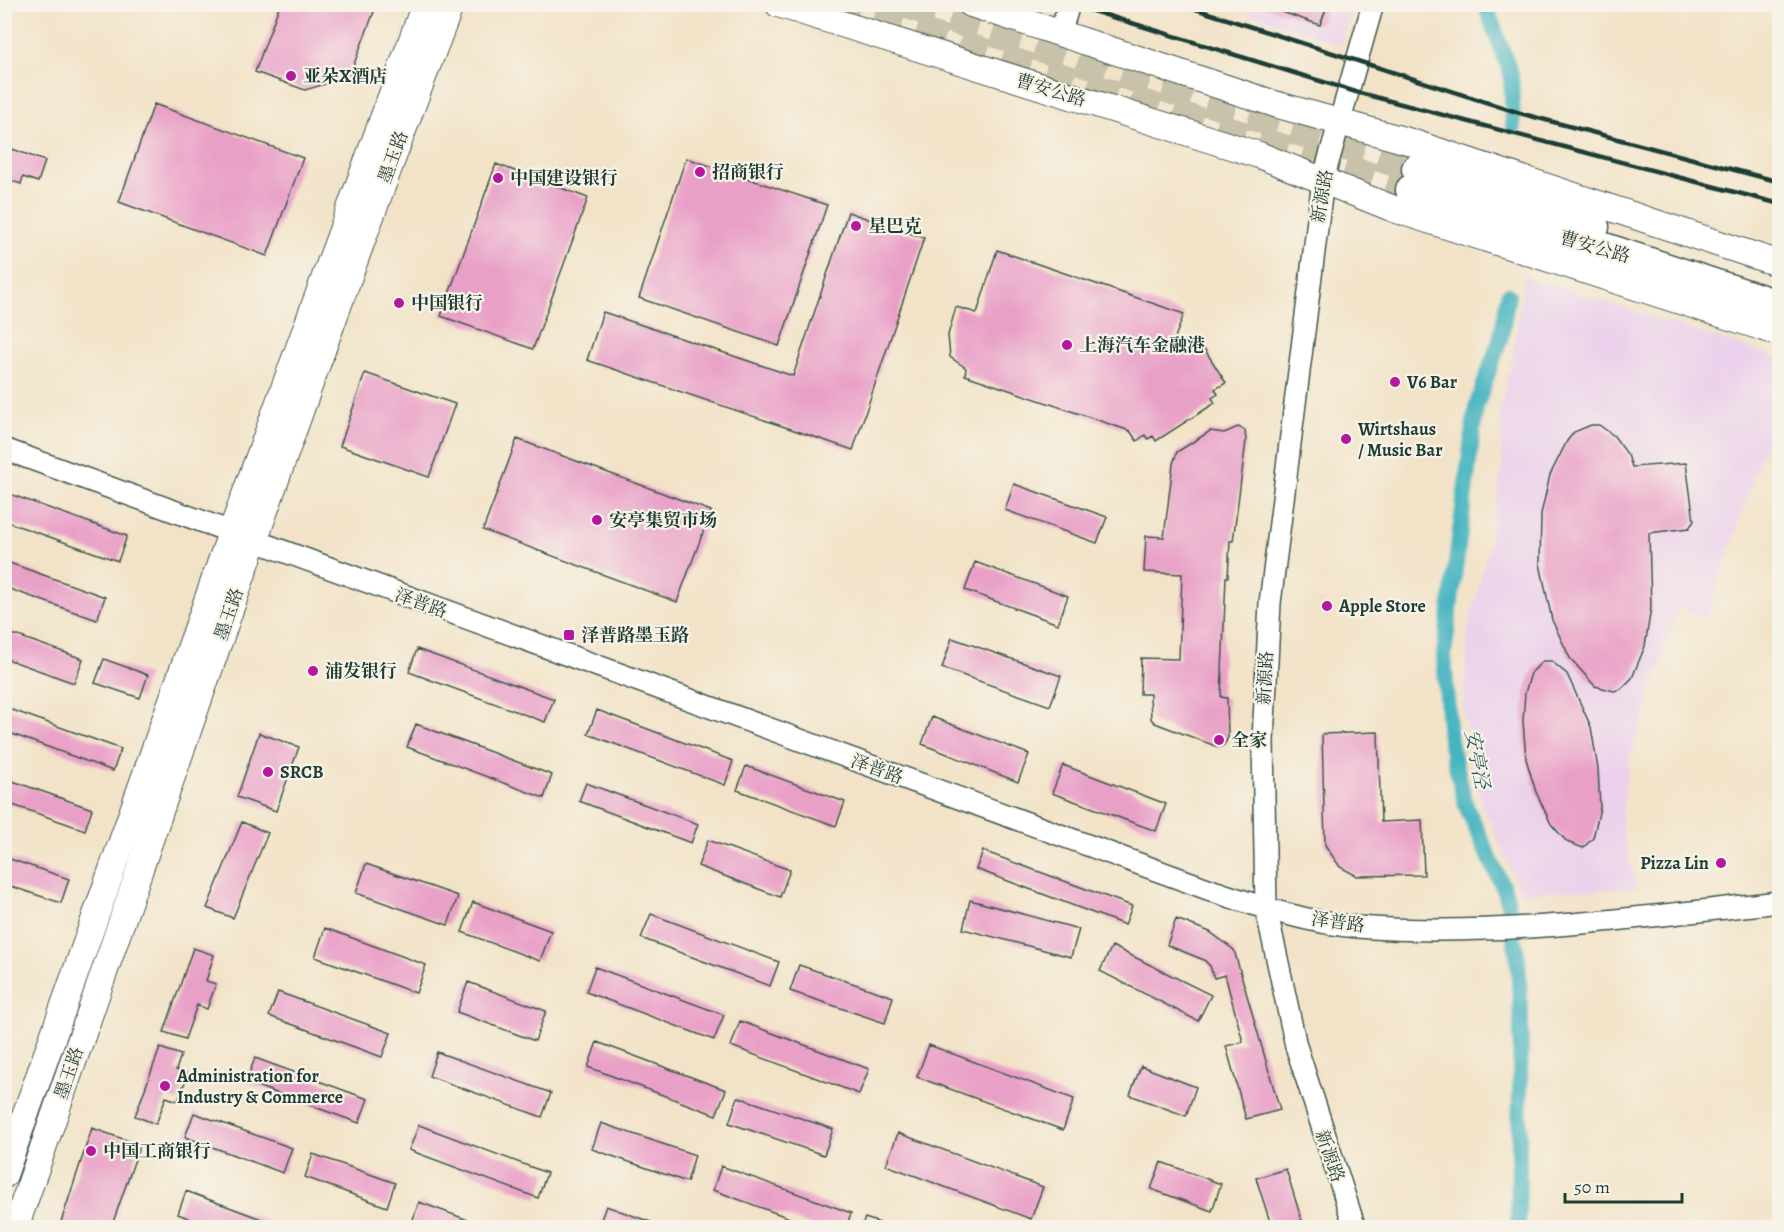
<svg xmlns="http://www.w3.org/2000/svg" width="1784" height="1232" viewBox="0 0 1784 1232" font-family="Alegreya,'Noto Serif SC',serif">
	<rect width="100%" height="100%" fill="#f7f3e8"/>
	<filter id="ink" filterUnits="userSpaceOnUse"><feTurbulence type="fractalNoise" baseFrequency=".0167" numOctaves="2"/><feDisplacementMap in="SourceGraphic" scale="12" xChannelSelector="R" yChannelSelector="G"/><feConvolveMatrix kernelMatrix="1 2 1 2 8 2 1 2 1" color-interpolation-filters="sRGB"/></filter>
	<filter id="wash" filterUnits="userSpaceOnUse"><feTurbulence type="fractalNoise" baseFrequency=".008" numOctaves="4" result="noise"/><feDisplacementMap in="SourceGraphic" scale="24" xChannelSelector="R" yChannelSelector="G"/><feGaussianBlur stdDeviation="1.35" result="paint"/><feColorMatrix in="noise" values="0 0 0 0 0 0 0 0 0 0 0 0 0 0 0 0 0 1.4 0 .05"/><feComposite in="paint" operator="in"/></filter>
	<g filter="url(#wash)">
		<rect width="100%" height="100%" fill="#f2e3c8"/>
		<!-- built -->
		<path fill="#ebd1eb" d="M1223 5H1354L1341 44Z
			M1524 276 1779 358 1780 399 1706 618 1678 608 1629 760 1621 823 1637 888 1521 893 1480 800 1463 707 1468 629 1489 545 1502 466 1500 409 1512 360Z"/>
		<g fill="none" stroke-linecap="round" stroke-linejoin="round">
			<!-- canal -->
			<path stroke="#45b4c0" stroke-width="16" d="M1485 4 1511 74 1513 126
				M1508 295 1501 337 1476 407 1444 656 1450 741 1466 806 1506 894 1518 960 1521 1018 1518 1228"/>
		</g>
		<g id="blocks">
			<!-- building -->
			<path fill="#e9a0c7" d="M280 4H377L349 77 305 90 255 72Z
				M1259 4H1328L1320 25Z
				M154 104 303 158 267 256 119 202Z
				M4 146 45 161 38 182 23 177 21 184 4 178Z
				M686 158 827 205 779 346 639 298Z
				M496 164 588 198 533 349 441 316Z
				M848 212 924 238 853 450 587 360 603 312 793 376Z
				M997 250 1184 314 1174 340 1177 345 1184 340 1189 349 1200 342 1226 383 1215 389 1218 394 1212 398 1215 403 1156 441 1153 436 1148 439 1145 435 1137 441 1130 431 965 375 966 368 950 357 948 335 956 307 977 313Z
				M365 373 455 404 429 477 340 446Z
				M1591 425H1599L1614 436 1628 455 1632 467 1686 463 1694 521 1689 528 1649 533 1651 608 1645 646 1632 678 1621 689 1614 691 1595 686 1570 658 1552 620 1540 564 1541 514 1550 475 1567 441 1574 432Z
				M1238 427 1245 430 1246 441 1233 541H1230L1228 577H1226L1221 697 1227 698 1228 738 1224 745 1218 747 1155 723 1151 719 1150 694H1140L1141 658 1179 659 1182 574 1144 572 1146 536 1164 537 1173 464 1177 452 1210 431 1224 433Z
				M517 439 711 511 677 602 483 530Z
				M1014 484 1107 517 1097 543 1005 510Z
				M4 492 127 536 118 561 4 521Z
				M4 561 105 597 97 620 4 587Z
				M975 562 1068 596 1058 624 965 590Z
				M4 631 83 659 74 683 4 658Z
				M952 638 1061 676 1050 706 942 668Z
				M417 649 554 699 545 722 409 672Z
				M104 659 148 675 140 698 95 683Z
				M1543 661H1551L1567 674 1591 727 1598 769 1600 808 1593 838 1583 848 1567 842 1551 824 1536 792 1526 759 1523 721 1525 693 1531 673Z
				M4 707 121 749 113 771 4 731Z
				M597 710 733 761 725 785 588 734Z
				M932 717 1029 754 1018 782 922 744Z
				M416 724 552 775 544 798 407 747Z
				M1378 732 1381 822 1422 820 1424 875 1357 876 1340 867 1325 845 1322 734Z
				M259 733 299 747 276 811 237 797Z
				M1063 765 1166 804 1156 831 1052 793Z
				M746 766 845 802 836 826 737 790Z
				M4 778 92 809 85 830 4 802Z
				M586 783 698 824 691 843 579 801Z
				M242 822 268 833 233 918 207 908Z
				M708 840 790 870 780 897 698 866Z
				M983 851 1132 906 1125 925 976 869Z
				M4 857 69 879 61 903 4 884Z
				M366 864 458 896 448 925 356 893Z
				M970 900 1079 929 1071 957 963 929Z
				M473 902 551 931 540 961 462 932Z
				M651 914 779 962 770 986 641 938Z
				M1176 919 1210 932 1234 950 1280 1110 1246 1119 1226 1046 1243 1042 1225 975 1214 978 1210 966 1204 960 1167 945Z
				M325 928 426 965 416 993 315 957Z
				M1112 946 1211 995 1198 1021 1100 971Z
				M193 948 214 955 206 981 216 984 207 1009 197 1005 185 1039 164 1032Z
				M799 965 893 997 885 1023 790 991Z
				M595 967 724 1015 714 1040 586 992Z
				M468 982 546 1011 535 1041 457 1012Z
				M278 992 391 1033 382 1057 269 1016Z
				M740 1021 869 1069 859 1094 731 1046Z
				M597 1042 726 1090 716 1115 588 1067Z
				M929 1045 1074 1099 1063 1130 917 1077Z
				M160 1048 181 1055 176 1070 188 1074 178 1101 166 1097 156 1124 135 1116Z
				M437 1052 551 1093 542 1117 429 1076Z
				M255 1058 368 1099 359 1123 246 1082Z
				M1141 1066 1196 1087 1186 1116 1130 1095Z
				M738 1097 833 1129 824 1155 729 1123Z
				M194 1113 292 1148 283 1173 185 1137Z
				M601 1123 695 1155 687 1182 592 1149Z
				M419 1125 547 1173 538 1198 409 1150Z
				M92 1128 140 1145 111 1228H59Z
				M898 1133 1043 1187 1031 1219 886 1165Z
				M313 1154 395 1183 387 1207 305 1177Z
				M1161 1162 1221 1184 1212 1211 1151 1189Z
				M721 1166 851 1213 846 1228H817L713 1190Z
				M1286 1169 1304 1228H1272L1256 1178Z
				M186 1191 283 1227V1228H213L178 1214Z
				M419 1202 487 1227V1228H410Z
				M606 1206 665 1227V1228H598Z
				M865 1218 892 1227V1228H861Z"/>
		</g>
	</g>
	<g filter="url(#ink)">
		<use href="#blocks" fill-opacity="0" stroke="#3f564a" stroke-width="1.5"/>
		<g fill="none" stroke-linecap="round" stroke-linejoin="round">
			<!-- highway-tunnel -->
			<path stroke="#c8c2aa" stroke-width="30" stroke-dasharray="30 15" stroke-linecap="butt" d="M830 4 1411 190
				M907 4 1417 169"/>
			<defs>
				<path id="minor" d="M1060 34 1069 4
					M4 449 1216 892C1261 907 1309 923 1357 927 1497 938 1640 917 1780 902
					M1355 1228 1296 1046 1266 908 1263 741 1270 603 1323 180 1373 4"/>
				<path id="major" d="M778 4 1259 155 1394 209 1780 333
					M971 4 1278 105 1411 142 1780 264
					M4 1175 231 533 425 4
					M15 1228C159 819 295 408 451 4"/>
				<path id="highway" d="M1417 169 1594 227
					M1411 190 1549 234 1592 244 1780 306"/>
			</defs>
			<!-- minor casing -->
			<use href="#minor" stroke="#3f564a" stroke-width="24"/>
			<!-- major casing -->
			<use href="#major" stroke="#3f564a" stroke-width="28"/>
			<!-- highway casing -->
			<use href="#highway" stroke="#3f564a" stroke-width="33"/>
			<!-- minor -->
			<use href="#minor" stroke="#fff" stroke-width="21"/>
			<!-- major -->
			<use href="#major" stroke="#fff" stroke-width="26"/>
			<!-- highway -->
			<use href="#highway" stroke="#fff" stroke-width="30"/>
			<!-- rail -->
			<path stroke="#1f3d34" stroke-width="4.5" d="M1070 4 1356 92 1780 204
				M1180 4 1523 114 1780 182"/>
		</g>
	</g>
	<!-- markers -->
	<g fill="#b5179e" stroke="#f7f3e8" stroke-width="2">
		<circle cx="291" cy="76" r="6"/>
		<circle cx="700" cy="172" r="6"/>
		<circle cx="498" cy="178" r="6"/>
		<circle cx="856" cy="226" r="6"/>
		<circle cx="399" cy="303" r="6"/>
		<circle cx="1067" cy="345" r="6"/>
		<circle cx="1395" cy="382" r="6"/>
		<circle cx="1346" cy="439" r="6"/>
		<circle cx="597" cy="520" r="6"/>
		<circle cx="1327" cy="606" r="6"/>
		<rect x="563" y="629" width="12" height="12" rx="3"/>
		<circle cx="313" cy="671" r="6"/>
		<circle cx="1219" cy="740" r="6"/>
		<circle cx="268" cy="772" r="6"/>
		<circle cx="1721" cy="863" r="6"/>
		<circle cx="165" cy="1086" r="6"/>
		<circle cx="91" cy="1151" r="6"/>
	</g>
	<g text-anchor="middle" dominant-baseline="central" stroke-width="4.5" stroke-linejoin="round" paint-order="stroke">
		<!-- poi labels -->
		<g font-size="18" font-weight="bold" fill="#1f3d34" stroke="#f7f3e8" text-anchor="start">
			<text x="303" y="76">亚朵X酒店</text>
			<text x="712" y="172">招商银行</text>
			<text x="510" y="178">中国建设银行</text>
			<text x="868" y="226">星巴克</text>
			<text x="411" y="303">中国银行</text>
			<text x="1079" y="345">上海汽车金融港</text>
			<text x="1407" y="382">V6 Bar</text>
			<text x="1358" y="429">Wirtshaus<tspan x="1358" dy="21">/ Music Bar</tspan></text>
			<text x="609" y="520">安亭集贸市场</text>
			<text x="1339" y="606">Apple Store</text>
			<text x="581" y="635">泽普路墨玉路</text>
			<text x="325" y="671">浦发银行</text>
			<text x="1231" y="740">全家</text>
			<text x="280" y="772">SRCB</text>
			<text x="1709" y="863" text-anchor="end">Pizza Lin</text>
			<text x="177" y="1076">Administration for<tspan x="177" dy="21">Industry &amp; Commerce</tspan></text>
			<text x="103" y="1151">中国工商银行</text>
		</g>
		<!-- street labels -->
		<g font-size="18" fill="#1f3d34" stroke="#f7f3e8">
			<text transform="translate(1051 90) rotate(17)">曹安公路</text>
			<text transform="translate(393 157) rotate(-70)">墨玉路</text>
			<text transform="translate(1322 196) rotate(-80)">新源路</text>
			<text transform="translate(1595 247) rotate(16)">曹安公路</text>
			<text transform="translate(421 603) rotate(20)">泽普路</text>
			<text transform="translate(229 614) rotate(-71)">墨玉路</text>
			<text transform="translate(1265 678) rotate(-87)">新源路</text>
			<text transform="translate(877 769) rotate(20)">泽普路</text>
			<text transform="translate(1338 922) rotate(8)">泽普路</text>
			<text transform="translate(69 1073) rotate(-71)">墨玉路</text>
			<text transform="translate(1330 1156) rotate(71)">新源路</text>
		</g>
		<!-- water labels -->
		<g font-size="20" font-style="italic" fill="#285b57" stroke="#f7f3e8">
			<text transform="translate(1477 759) rotate(79)">安亭泾</text>
		</g>
	</g>
	<!-- margin -->
	<rect width="1784" height="1232" fill="none" stroke="#f7f3e8" stroke-width="24"/>
	<!-- scale -->
	<path d="M1565 1193v9h117v-9" fill="none" stroke="#1f3d34" stroke-width="3"/>
	<text x="1574" y="1193" font-size="18" fill="#1f3d34" stroke="#f7f3e8" stroke-width="4.5" paint-order="stroke">50 m</text>
</svg>
